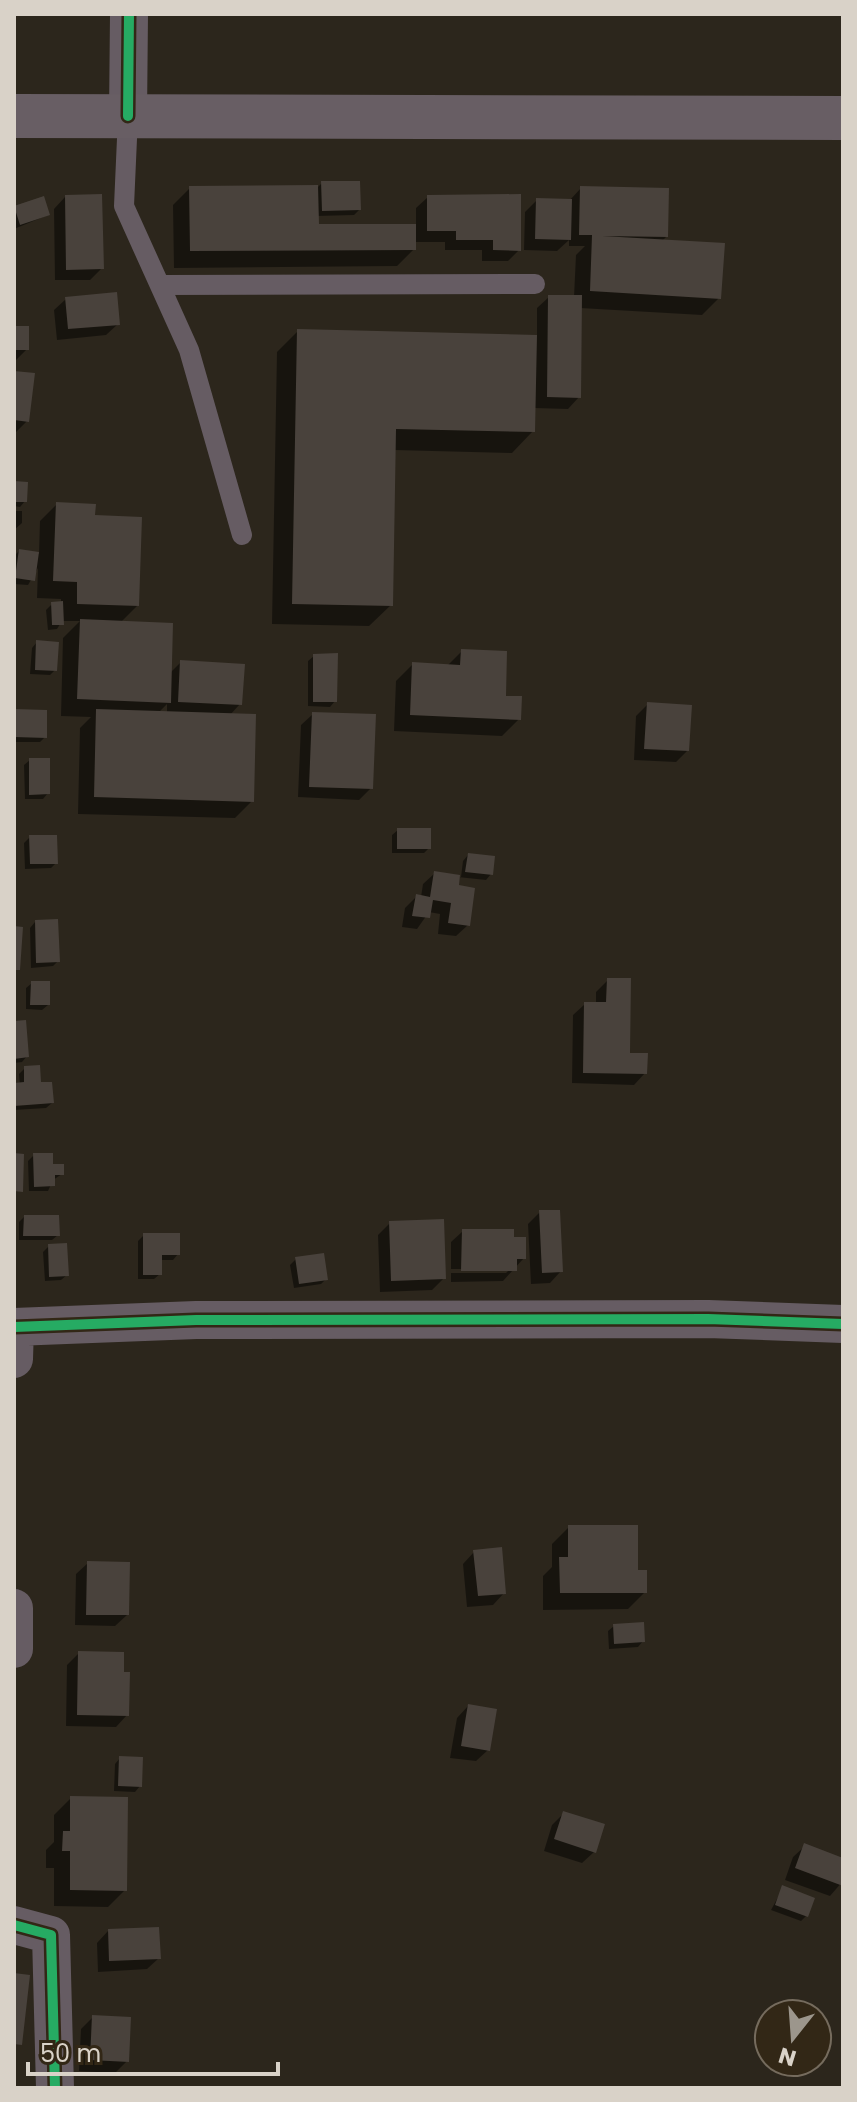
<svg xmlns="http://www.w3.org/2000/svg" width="857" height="2102" viewBox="0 0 857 2102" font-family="Poppins,sans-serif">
	<rect width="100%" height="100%" fill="#2c261c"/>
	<!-- shadow -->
	<path fill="#0007" fill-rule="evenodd" d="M322 183 359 210 354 215 316 216 317 226H416V208L428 197 519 250 508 261H482V250H445V242H414V249L397 266 174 268 173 205 190 188 318 187Z
		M581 188 666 237 661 242 719 298 702 315 580 308 579 397 568 409 534 408 533 431 512 453 394 450 391 605 369 626 272 624 277 352 298 331 537 336V308L549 297H574L576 255 585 246H569V240L557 251 524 250 525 212 537 200H570Z
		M65 197 102 268 90 280H55L54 209Z
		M15 208 48 215 14 229Z
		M66 299 118 324 106 335 57 340 54 310Z
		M14 328 27 349 15 361H14Z
		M14 373 27 421 15 433 14 432Z
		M14 483 25 501 20 507 14 506Z
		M57 504 93 517 137 606 120 623 170 673 181 662 240 704 230 715 252 801 235 818 78 814 80 728 91 717 61 716 63 638 80 621H62L57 629 48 630 46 610 52 604 61 603V599L37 598 38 568 28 585 14 584V556L19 551 39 554 40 521ZM167 704V713H158Z
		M14 511H22V523L14 530Z
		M37 642 55 670 50 675 30 674 32 648Z
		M462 651 519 719 502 736 394 731 396 681 413 664 447 666Z
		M314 656 335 701 330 707 308 706V661Z
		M648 704 687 751 676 762 634 760 636 716Z
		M14 711 45 737 40 742H14Z
		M313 714 371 788 359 800 298 797 301 725Z
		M30 760 48 793 43 799H25L24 765Z
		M398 830 429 848 424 853H392V835Z
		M30 837 56 863 51 868 25 869 24 843Z
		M468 855 491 874 486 880 458 877 457 887 468 925 456 936 438 934 440 914 429 912 417 929 402 927 405 908 417 896 421 897 423 884 435 873 461 877 463 861Z
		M35 922 58 961 53 966 31 968 30 928Z
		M608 980 628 1055 645 1073 634 1085 572 1083 573 1015 585 1004H596V992Z
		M32 983 48 1005 42 1010 26 1009V988Z
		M14 1023 27 1056 22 1062 14 1063Z
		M25 1068 52 1103 46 1108 14 1110V1085H20L19 1074Z
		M34 1155 62 1174 53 1180 48 1191H29L28 1161Z
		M540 1212 561 1271 550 1283 531 1284 528 1224Z
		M24 1217 58 1235 52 1240H19V1222Z
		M390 1223 444 1278 432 1290 380 1292 378 1235Z
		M463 1231 512 1239 524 1258 503 1281 451 1282V1242ZM451 1269H510L506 1273H451Z
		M144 1235 178 1254 173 1260H160V1274L154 1279H138V1241Z
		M49 1246 67 1275 61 1280 45 1281 43 1252Z
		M296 1259 326 1279 321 1284 294 1288 290 1265Z
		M569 1527 636 1572 645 1592 628 1609 543 1610V1576L552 1567V1544Z
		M474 1552 504 1593 493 1605 467 1607 463 1564Z
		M88 1563 127 1615 115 1626 75 1625 76 1574Z
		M614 1626 643 1641 638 1647 609 1649 608 1631Z
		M79 1653 122 1674 127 1715 116 1727 66 1726 67 1665Z
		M468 1706 488 1750 476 1761 450 1758 457 1718Z
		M120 1758 140 1786 135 1792 114 1791 115 1764Z
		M71 1798 125 1890 108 1907 54 1906V1868H46V1850L54 1842V1815Z
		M564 1813 594 1852 582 1863 544 1851 552 1825Z
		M805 1846 843 1860V1881L830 1896 785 1880 793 1857Z
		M783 1888 806 1916 801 1921 771 1910Z
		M108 1931 159 1958 147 1969 98 1972 97 1943Z
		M93 2017 127 2061 115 2073 79 2071 81 2029Z"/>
	<!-- building -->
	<path fill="#49423c" d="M321 181H360L361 210 322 211Z
		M318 185 319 224H416V250L190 251 189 186Z
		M580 186 669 188 668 237 602 236 725 243 721 299 590 291 592 235H579Z
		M102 194 104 269 66 270 65 195Z
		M521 194V251L493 250V240H456V231H427V195Z
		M44 196 50 215 20 225 14 206Z
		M536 198 572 199 571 240 535 239Z
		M117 292 120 325 68 329 65 297Z
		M548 295H582L581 398 547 397Z
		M14 326H29V350H14Z
		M297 329 537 335 535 432 396 429 393 606 292 604Z
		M14 371 35 373 29 422 14 420Z
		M14 481 28 482 27 502H14Z
		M56 502 96 504 95 515 142 517 139 606 77 604V582L53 581Z
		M19 549 39 552 35 581 15 578Z
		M63 601 64 625H52L51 602Z
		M80 619 173 623 171 703 77 699Z
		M36 640 59 642 57 671 35 670Z
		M461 649 507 651 506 696H522L521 720 410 715 412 662 460 665Z
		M338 653 337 702H313V654Z
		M180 660 245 664 242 705 178 702Z
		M647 702 692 705 689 751 644 749Z
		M14 709 47 710V738L14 737Z
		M96 709 256 714 254 802 94 797Z
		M312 712 376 714 373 789 309 787Z
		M29 758H50V794L29 795Z
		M397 828H431V849H397Z
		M29 835H57L58 864H30Z
		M468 853 495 856 493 875 465 872Z
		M434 871 460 875 459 885 475 888 470 926 448 923 451 903 433 900 430 918 412 916 416 894 430 897Z
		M58 919 60 962 36 963 35 920Z
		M14 926 23 927 20 970H14Z
		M607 978H631L630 1053H648L647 1074 583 1073 584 1002H606Z
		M31 981H50V1005H30Z
		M26 1020 29 1057 14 1059V1021Z
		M40 1065 41 1082H52L54 1103 14 1106V1083L24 1082V1066Z
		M14 1153 24 1154 23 1192 14 1191Z
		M33 1153H53V1164H64V1175H55V1186L34 1187Z
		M539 1210H560L563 1272 542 1273Z
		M24 1215H59L60 1236H23Z
		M444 1219 446 1279 391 1281 389 1221Z
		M462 1229H514V1237H526V1259H517V1271H461Z
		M143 1233H180V1255H162V1275H143Z
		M67 1243 69 1276 49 1277 48 1244Z
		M324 1253 328 1280 299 1284 295 1257Z
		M568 1525H638V1570H647V1593H560L559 1557H568Z
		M502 1547 506 1594 478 1596 473 1550Z
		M87 1561 130 1562 129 1615H86Z
		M644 1622 645 1642 614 1644 613 1624Z
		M78 1651 124 1652V1672H130L129 1716 77 1715Z
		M468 1704 497 1709 490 1751 461 1746Z
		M119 1756 143 1757 142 1787 118 1786Z
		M70 1796 128 1797 127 1891 70 1890V1851H62L63 1831H70Z
		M563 1811 605 1824 596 1853 554 1839Z
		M804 1843 843 1858V1886L795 1868Z
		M782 1885 815 1898 808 1917 775 1905Z
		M159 1927 161 1959 109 1961 108 1929Z
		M14 1973 30 1975 22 2045 14 2044Z
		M92 2015 131 2017 129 2062 90 2060Z"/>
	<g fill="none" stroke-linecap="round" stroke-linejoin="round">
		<!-- lane -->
		<path stroke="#665c63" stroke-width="20" d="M128 116 124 206 189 350 242 535
			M162 285 535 284"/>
		<!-- street -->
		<path stroke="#665c63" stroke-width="38" d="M128 116 129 14
			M14 1327 196 1320 708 1319 843 1324
			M14 1359 15 1327
			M14 1608V1649
			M14 1925 51 1935 55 2088"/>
		<!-- secondary -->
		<path stroke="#685e64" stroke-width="44" d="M14 116 843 118"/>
		<defs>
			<path id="cycleway" d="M128 116 129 14
				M14 1327 196 1320 708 1319 843 1324
				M14 1925 51 1935 55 2088"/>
		</defs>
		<!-- cycleway casing -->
		<use href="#cycleway" stroke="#322716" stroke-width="15"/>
		<!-- cycleway -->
		<use href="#cycleway" stroke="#26ab63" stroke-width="10"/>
	</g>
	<!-- border -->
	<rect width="857" height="2102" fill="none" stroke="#d9d2c8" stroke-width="32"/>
	<!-- north arrow -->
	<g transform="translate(793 2038) rotate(197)"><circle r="38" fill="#322716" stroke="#756b5d" stroke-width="2"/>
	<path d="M0-6L14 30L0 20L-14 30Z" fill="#9c968c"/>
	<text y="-12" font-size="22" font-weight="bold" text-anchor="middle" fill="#d9d2c8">N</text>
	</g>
	<!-- scale -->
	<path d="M28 2062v12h250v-12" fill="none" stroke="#d9d2c8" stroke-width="4"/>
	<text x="40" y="2062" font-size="24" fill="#d9d2c8" stroke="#322716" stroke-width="6" paint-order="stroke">50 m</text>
</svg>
